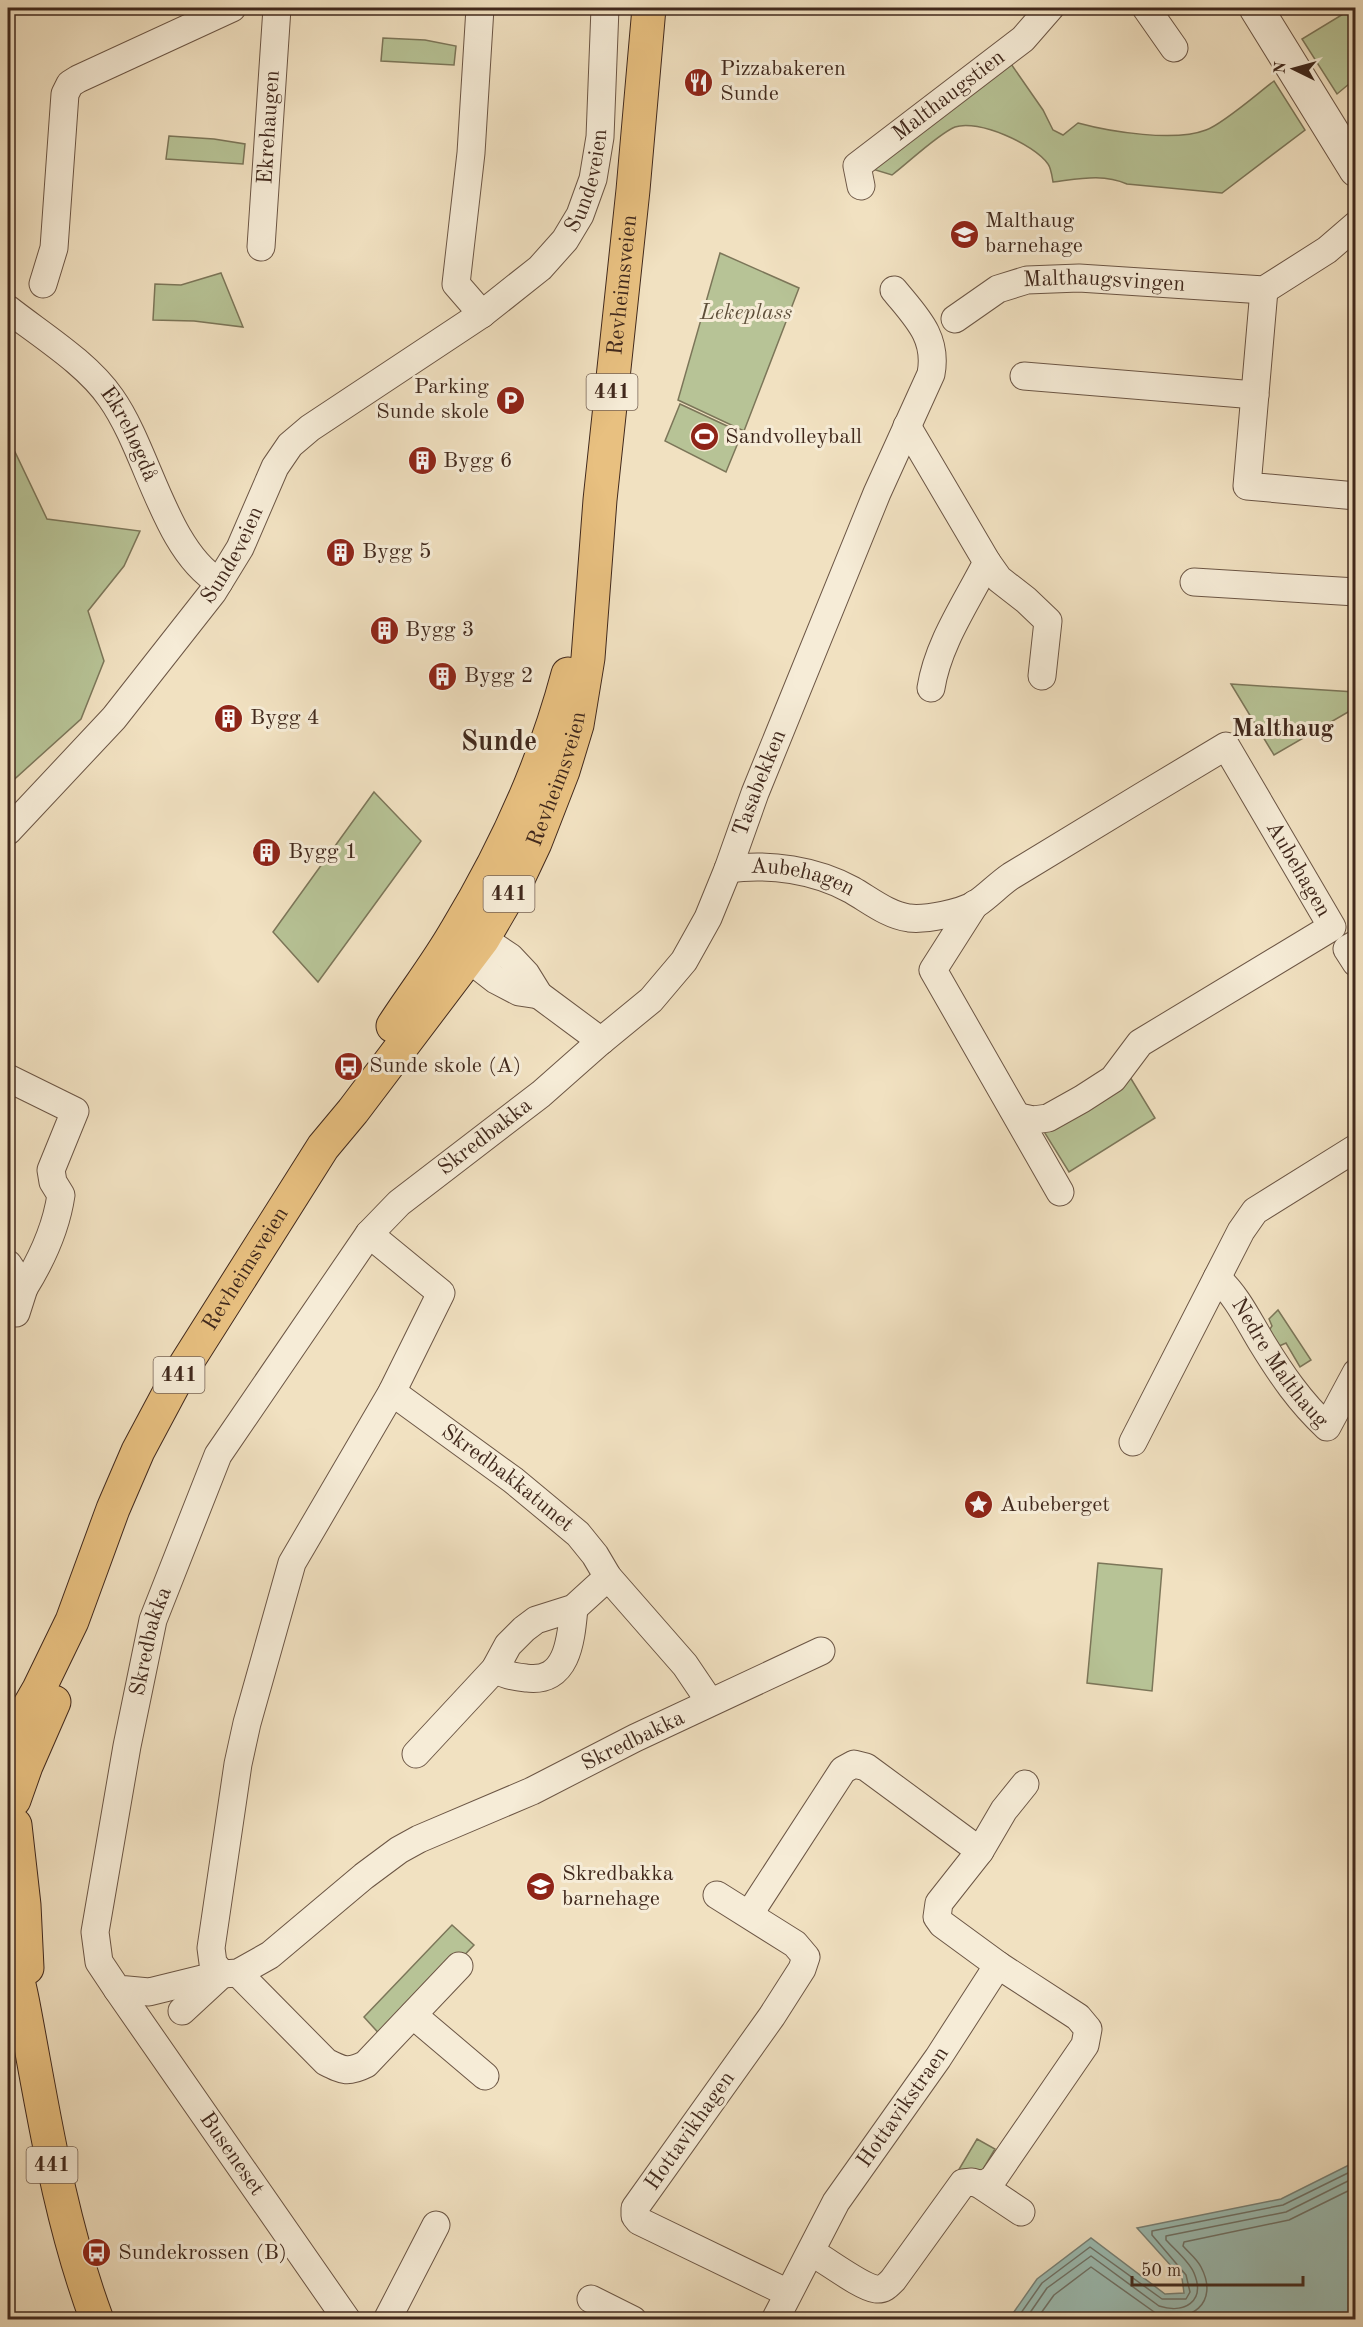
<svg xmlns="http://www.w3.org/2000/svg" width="1363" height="2327" viewBox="0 0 1363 2327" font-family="'Old Standard TT',serif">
	<rect width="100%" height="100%" fill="#f1e1c1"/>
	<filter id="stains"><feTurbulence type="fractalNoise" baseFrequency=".00333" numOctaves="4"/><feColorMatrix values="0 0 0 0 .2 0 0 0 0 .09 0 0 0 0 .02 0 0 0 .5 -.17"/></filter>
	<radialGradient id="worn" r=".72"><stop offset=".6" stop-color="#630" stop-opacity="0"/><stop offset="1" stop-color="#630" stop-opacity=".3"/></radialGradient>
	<!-- green -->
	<path fill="#b7c396" stroke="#7c7659" stroke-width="1.5" d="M1353 8H1356L1355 79 1337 94 1302 39Z
		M383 38 425 40 456 46 454 65 381 61Z
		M1009 61 1043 110 1053 130 1063 135 1078 123C1111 132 1175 142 1206 130 1223 124 1258 93 1274 81L1305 130 1222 193 1127 184C1103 173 1078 179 1053 182 1052 176 1051 168 1048 164 1034 144 978 119 955 127 938 134 908 163 892 175L869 168Z
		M169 136 214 139 245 144 243 164 166 159Z
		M720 253 799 288 744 431 678 400Z
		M221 273 243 327 194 321 153 320 155 284 181 285Z
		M680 404 742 433 726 472 665 441Z
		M8 451 15 452 47 519 140 531 124 566 88 611 104 661 81 719 8 785Z
		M1231 684 1355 692V708L1274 755Z
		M374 792 421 841 318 982 273 932Z
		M1130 1077 1155 1118 1069 1172 1043 1130Z
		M1278 1310 1311 1360 1300 1367 1286 1343 1277 1347 1268 1332 1272 1326 1269 1319Z
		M1098 1563 1162 1569 1152 1691 1087 1683Z
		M452 1925 474 1945 384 2039 364 2017Z
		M977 2139 995 2149 976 2181 958 2171Z"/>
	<!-- water -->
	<path fill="#9bbdb4" stroke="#778177" stroke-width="1.5" d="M1355 2162V2319H1009L1037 2279 1091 2238 1165 2294 1184 2293 1182 2278 1137 2228 1281 2199Z"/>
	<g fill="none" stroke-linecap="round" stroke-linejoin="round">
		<!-- shore -->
		<path stroke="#6e7268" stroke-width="1.5" d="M1016 2320 1042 2283 1090 2247 1162 2299H1186L1190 2292 1186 2275 1152 2235V2231L1283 2205 1356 2169
			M1025 2320 1047 2288 1091 2256 1159 2306C1184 2314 1206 2302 1194 2273 1189 2261 1175 2250 1166 2240V2236L1286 2212 1356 2177
			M1036 2320 1054 2295 1091 2267 1157 2314C1190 2325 1220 2303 1201 2267 1197 2259 1189 2253 1183 2246L1184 2242 1289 2220 1356 2187"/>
		<defs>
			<g id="minor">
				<path d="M480 8 471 153 456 284 482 314"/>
				<path d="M1146 8 1174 48"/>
				<path id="s1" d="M861 186 857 166 1023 39 1050 8"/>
				<path id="s2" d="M261 247 277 8"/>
				<path d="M43 284 54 248 65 94 70 84 78 79 232 8"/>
				<path d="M1264 290 1247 486 1356 496"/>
				<path id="s3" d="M8 309C41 335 87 363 111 398 148 450 165 550 219 582"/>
				<path id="s4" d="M955 319 998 289 1027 280 1079 278 1264 290 1327 250 1356 225"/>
				<path d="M1024 376 1255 395"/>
				<path d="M907 426 987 562C967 602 938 643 931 688"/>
				<path d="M987 562 999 579 1026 600 1048 621 1042 676"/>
				<path d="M1194 582 1356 592"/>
				<path id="s5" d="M8 831 114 718 213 592 240 548 275 467 290 445 310 428 482 314 540 268 565 240 580 215 593 179 600 137 605 8"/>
				<path id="s6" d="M728 869C769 863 816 870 852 890 871 901 888 915 909 918 926 920 961 913 976 904 988 896 999 884 1011 876 1083 832 1154 789 1226 746L1332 927 1140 1043 1113 1079 1082 1099 1048 1118 1033 1120 1019 1117"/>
				<path d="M975 904 933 970 1060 1192"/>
				<path d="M462 934 483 939 510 957 526 974 539 995 601 1041"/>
				<path d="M460 941 469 959 496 980 519 992 539 995"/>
				<path d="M1356 944 1347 949 1356 963"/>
				<path d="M8 1078 75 1111 51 1170 53 1182 61 1195C56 1229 42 1259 24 1288"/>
				<path d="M8 1264 24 1288 16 1313"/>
				<path id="s7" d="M1217 1278C1237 1296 1248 1320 1262 1343 1281 1374 1300 1402 1327 1427L1356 1373"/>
				<path id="s8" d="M392 1392 513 1480 578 1534 595 1555 608 1577 685 1665 710 1702"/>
				<path d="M1133 1442 1241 1231 1255 1211 1356 1148"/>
				<path id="s9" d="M821 1651 635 1738 532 1791 419 1839 399 1850 364 1876 270 1955 238 1973 222 1974 149 1992 117 1989 99 1962 95 1932 127 1746 153 1620 218 1455 369 1234 399 1203 541 1094 601 1041 651 1000 684 961 708 918 728 869 755 793 877 493 931 374C938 337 916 317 894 290"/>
				<path d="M495 1669C504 1675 514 1677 526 1678 568 1684 571 1639 574 1608"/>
				<path d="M416 1754 495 1669 508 1645 524 1629 536 1620 574 1608 608 1577"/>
				<path d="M717 1895 795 1944 806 1957 802 1969 772 2016 635 2208V2216L639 2221 788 2293"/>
				<path d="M755 1918 754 1907 843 1770 854 1764 866 1767 980 1851"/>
				<path d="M238 1973 326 2062C344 2071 348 2073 366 2064L459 1966"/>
				<path id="s10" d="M117 1989 347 2320"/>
				<path d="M182 2011 222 1974 213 1963 211 1948 238 1764 247 1723 292 1563 392 1392 441 1293 369 1234"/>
				<path d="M413 2015 485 2076"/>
				<path d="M979 2184 986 2183 993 2179 1085 2045 1088 2029 1078 2017 998 1965"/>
				<path d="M811 2252C826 2260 861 2287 876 2289 884 2290 888 2285 893 2280L963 2183 972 2182 979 2184 1021 2212"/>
				<path d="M591 2299 633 2320"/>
				<path d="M387 2320 436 2225"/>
				<path id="s11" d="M775 2320 836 2202 938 2058 998 1965 942 1924 937 1917 939 1903 980 1851 1004 1810 1025 1784"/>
			</g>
			<path id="tertiary" d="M1256 8 1356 170"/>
			<g id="primary">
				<path d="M393 1026C413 995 437 964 456 931 504 852 544 764 568 674"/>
				<path id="s12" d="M8 1743 39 1689 72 1621 113 1509 138 1451 177 1378 323 1147 353 1111 483 939 518 879 535 843 563 771 577 725 588 658 600 500 633 190 649 8"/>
				<path d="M14 1800 26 1766 54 1702"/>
				<path d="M15 1825 24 1905 27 1968"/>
				<path d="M8 1938C13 1962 20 1985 24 2009 44 2115 59 2218 97 2320"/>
			</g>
		</defs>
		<!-- minor casing -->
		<use href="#minor" stroke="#6c5645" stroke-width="29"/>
		<!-- tertiary casing -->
		<use href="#tertiary" stroke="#6c5645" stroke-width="35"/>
		<!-- primary casing -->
		<use href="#primary" stroke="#40281c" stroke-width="35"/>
		<!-- minor -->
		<use href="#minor" stroke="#f6ecd7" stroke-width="27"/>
		<!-- tertiary -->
		<use href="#tertiary" stroke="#f6ecd7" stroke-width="33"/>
		<!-- primary -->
		<use href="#primary" stroke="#e8c080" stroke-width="33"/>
	</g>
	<!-- icons -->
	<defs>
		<symbol id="restaurant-disc" viewBox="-11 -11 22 22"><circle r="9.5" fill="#8f2418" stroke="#f6ecd7"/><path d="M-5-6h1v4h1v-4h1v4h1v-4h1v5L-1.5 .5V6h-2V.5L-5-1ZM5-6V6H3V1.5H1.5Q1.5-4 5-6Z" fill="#fff"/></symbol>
		<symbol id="school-disc" viewBox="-11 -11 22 22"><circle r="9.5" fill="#8f2418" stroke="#f6ecd7"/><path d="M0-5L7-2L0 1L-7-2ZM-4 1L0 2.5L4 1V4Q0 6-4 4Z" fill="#fff"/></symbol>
		<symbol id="parking-disc" viewBox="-11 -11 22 22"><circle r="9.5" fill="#8f2418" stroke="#f6ecd7"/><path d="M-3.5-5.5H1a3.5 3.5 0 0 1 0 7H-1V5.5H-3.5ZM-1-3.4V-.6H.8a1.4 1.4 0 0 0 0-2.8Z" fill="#fff"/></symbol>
		<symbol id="stadium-disc" viewBox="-11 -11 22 22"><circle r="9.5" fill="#8f2418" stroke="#f6ecd7"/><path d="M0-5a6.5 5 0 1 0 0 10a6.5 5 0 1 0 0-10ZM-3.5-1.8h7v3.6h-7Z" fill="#fff"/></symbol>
		<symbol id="building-disc" viewBox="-11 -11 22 22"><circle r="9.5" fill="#8f2418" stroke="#f6ecd7"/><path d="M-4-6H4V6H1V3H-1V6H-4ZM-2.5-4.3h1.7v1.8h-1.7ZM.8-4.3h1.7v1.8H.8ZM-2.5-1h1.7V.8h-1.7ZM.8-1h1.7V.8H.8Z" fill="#fff"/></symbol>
		<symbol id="bus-disc" viewBox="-11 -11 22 22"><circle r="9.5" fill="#8f2418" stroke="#f6ecd7"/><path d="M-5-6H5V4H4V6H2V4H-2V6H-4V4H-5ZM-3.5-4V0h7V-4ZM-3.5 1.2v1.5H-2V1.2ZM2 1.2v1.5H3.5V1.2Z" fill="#fff"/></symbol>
		<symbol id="sight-disc" viewBox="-11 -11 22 22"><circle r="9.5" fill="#8f2418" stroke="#f6ecd7"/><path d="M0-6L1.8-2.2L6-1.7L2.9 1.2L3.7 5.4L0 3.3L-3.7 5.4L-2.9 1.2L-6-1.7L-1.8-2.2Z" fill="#fff"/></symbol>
	</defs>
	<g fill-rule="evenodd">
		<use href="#restaurant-disc" x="682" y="66" width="33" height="33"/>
		<use href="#school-disc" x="948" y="218" width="33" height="33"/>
		<use href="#parking-disc" x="494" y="384" width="33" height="33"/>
		<use href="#stadium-disc" x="688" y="420" width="33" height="33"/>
		<use href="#building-disc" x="406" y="444" width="33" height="33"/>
		<use href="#building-disc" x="324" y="536" width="33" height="33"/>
		<use href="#building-disc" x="368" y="614" width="33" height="33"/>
		<use href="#building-disc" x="426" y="660" width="33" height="33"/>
		<use href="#building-disc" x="212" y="702" width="33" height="33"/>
		<use href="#building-disc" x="250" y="836" width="33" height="33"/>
		<use href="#bus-disc" x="332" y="1050" width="33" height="33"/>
		<use href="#sight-disc" x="962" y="1488" width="33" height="33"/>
		<use href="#school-disc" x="524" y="1870" width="33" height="33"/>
		<use href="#bus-disc" x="80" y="2236" width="33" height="33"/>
	</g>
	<g text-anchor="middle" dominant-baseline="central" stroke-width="6" stroke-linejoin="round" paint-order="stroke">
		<!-- shield labels -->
		<g fill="#f6ecd7" stroke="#776354" stroke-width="1.5">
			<rect x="586.5" y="374" width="51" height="36" rx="4.5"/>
			<rect x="483.5" y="876" width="51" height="36" rx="4.5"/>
			<rect x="153.5" y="1357" width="51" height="36" rx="4.5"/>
			<rect x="26.5" y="2147" width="51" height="36" rx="4.5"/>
		</g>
		<g font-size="21" font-weight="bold" fill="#40281c">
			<text x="612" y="392">441</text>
			<text x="509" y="894">441</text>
			<text x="179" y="1375">441</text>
			<text x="52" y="2165">441</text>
		</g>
		<!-- poi labels -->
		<g font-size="22" fill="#40281c" stroke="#f6ecd7" text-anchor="start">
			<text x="720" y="69">Pizzabakeren<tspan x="720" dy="25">Sunde</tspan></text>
			<text x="985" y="221">Malthaug<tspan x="985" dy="25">barnehage</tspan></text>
			<text x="489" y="387" text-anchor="end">Parking<tspan x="489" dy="25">Sunde skole</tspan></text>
			<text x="725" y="437">Sandvolleyball</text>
			<text x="443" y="461">Bygg 6</text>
			<text x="362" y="552">Bygg 5</text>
			<text x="405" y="630">Bygg 3</text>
			<text x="464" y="676">Bygg 2</text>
			<text x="250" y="718">Bygg 4</text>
			<text x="288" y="852">Bygg 1</text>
			<text x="369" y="1066">Sunde skole (A)</text>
			<text x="1000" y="1505">Aubeberget</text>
			<text x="562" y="1874">Skredbakka<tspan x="562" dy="25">barnehage</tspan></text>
			<text x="118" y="2253">Sundekrossen (B)</text>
		</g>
		<!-- street labels -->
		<g font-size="22" fill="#40281c" stroke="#f6ecd7">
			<text stroke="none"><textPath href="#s1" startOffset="136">Malthaugstien</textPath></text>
			<text stroke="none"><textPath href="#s2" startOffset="120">Ekrehaugen</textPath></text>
			<text stroke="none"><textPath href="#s5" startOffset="890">Sundeveien</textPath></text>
			<text stroke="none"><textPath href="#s4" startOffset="160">Malthaugsvingen</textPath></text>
			<text stroke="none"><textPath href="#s12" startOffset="1616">Revheimsveien</textPath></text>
			<text stroke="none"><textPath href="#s3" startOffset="177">Ekrehøgdå</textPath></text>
			<text stroke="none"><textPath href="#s5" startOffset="357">Sundeveien</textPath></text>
			<text stroke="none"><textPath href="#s12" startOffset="1116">Revheimsveien</textPath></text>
			<text stroke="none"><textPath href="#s9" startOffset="2230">Tasabekken</textPath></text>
			<text stroke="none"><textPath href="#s6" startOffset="700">Aubehagen</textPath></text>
			<text stroke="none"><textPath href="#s6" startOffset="76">Aubehagen</textPath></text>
			<text stroke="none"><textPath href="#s9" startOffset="1770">Skredbakka</textPath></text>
			<text stroke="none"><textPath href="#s12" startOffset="532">Revheimsveien</textPath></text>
			<text stroke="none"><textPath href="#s7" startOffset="106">Nedre Malthaug</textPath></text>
			<text stroke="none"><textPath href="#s8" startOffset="144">Skredbakkatunet</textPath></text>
			<text stroke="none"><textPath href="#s9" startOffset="1152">Skredbakka</textPath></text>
			<text transform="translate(633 1741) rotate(-26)">Skredbakka</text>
			<text stroke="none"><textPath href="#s11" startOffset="249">Hottavikstraen</textPath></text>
			<text transform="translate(690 2131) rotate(-55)">Hottavikhagen</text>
			<text stroke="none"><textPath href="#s10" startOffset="201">Buseneset</textPath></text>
		</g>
		<!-- park labels -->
		<g font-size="22" font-style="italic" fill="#5e4f3a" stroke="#f6ecd7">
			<text x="746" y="313">Lekeplass</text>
		</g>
		<!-- neighbourhood labels -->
		<g font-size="24" font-weight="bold" fill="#40281c" stroke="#f6ecd7">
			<text x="1283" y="730">Malthaug</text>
		</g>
		<!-- district labels -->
		<g font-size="28" font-weight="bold" fill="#40281c" stroke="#f6ecd7">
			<text x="499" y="743">Sunde</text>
		</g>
	</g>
	<!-- margin -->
	<rect width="1363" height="2327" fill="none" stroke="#f1e1c1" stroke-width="30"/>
	<rect x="9" y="9" width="1345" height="2309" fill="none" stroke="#40281c" stroke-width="3"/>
	<rect x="15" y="15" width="1333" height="2297" fill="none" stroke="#40281c" stroke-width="1.5"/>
	<!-- north arrow -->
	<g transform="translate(1294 69) rotate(275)" stroke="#f6ecd7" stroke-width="4.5" paint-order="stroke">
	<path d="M0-4.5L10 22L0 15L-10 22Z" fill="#40281c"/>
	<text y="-9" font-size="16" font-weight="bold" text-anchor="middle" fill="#40281c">N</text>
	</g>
	<!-- scale -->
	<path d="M1132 2276v9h171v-9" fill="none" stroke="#40281c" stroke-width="3"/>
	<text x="1141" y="2276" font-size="18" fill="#40281c" stroke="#f6ecd7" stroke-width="4.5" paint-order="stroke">50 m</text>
	<rect width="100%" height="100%" filter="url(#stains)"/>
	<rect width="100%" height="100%" fill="url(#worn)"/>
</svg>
